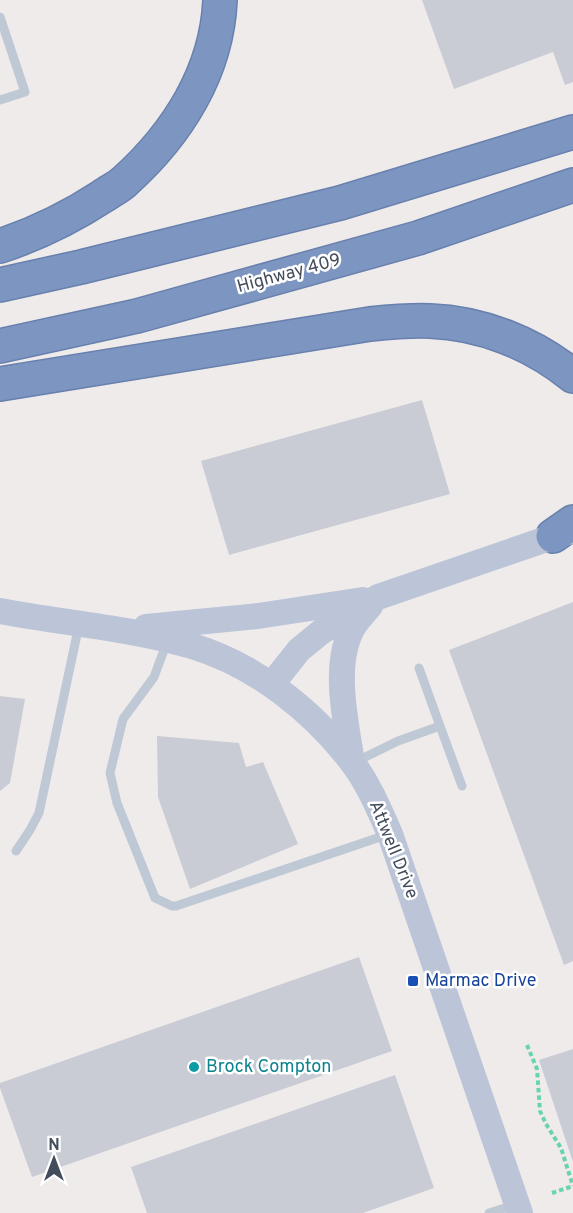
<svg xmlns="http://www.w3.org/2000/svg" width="573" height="1213" viewBox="0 0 573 1213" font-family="Overpass,sans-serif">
	<rect width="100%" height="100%" fill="#efebeb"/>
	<!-- building -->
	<path fill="#c9ccd4" d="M422 0H573V82L565 85 553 52 454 89Z
		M422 400 450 494 229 555 201 461Z
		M573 602V961L564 965 449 650Z
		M0 696 25 699 10 783 0 791Z
		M157 736 239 743 246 767 263 762 298 844 190 889 158 797Z
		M359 957 392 1051 32 1177 0 1088V1083Z
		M573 1049V1162L539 1060Z
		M395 1075 434 1188 363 1213H147L131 1167Z"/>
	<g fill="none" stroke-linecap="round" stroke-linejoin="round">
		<defs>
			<path id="highway" d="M0 246C36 234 71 217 103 196 110 191 119 187 125 181 177 134 217 72 220 0
				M0 285 81 267 340 203 573 132
				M0 346 137 316 418 238 573 185
				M0 384 370 324C390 322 410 320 430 321 482 323 532 343 573 376
				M553 536 573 522"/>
		</defs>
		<!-- highway casing -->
		<use href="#highway" stroke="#6880ad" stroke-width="36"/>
		<!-- path -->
		<path stroke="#67d4ad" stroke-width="4" stroke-dasharray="4.5 3" stroke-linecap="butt" d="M527 1045 537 1069 540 1111 546 1124 561 1148 573 1186
			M552 1193 573 1186"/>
		<!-- lane -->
		<path stroke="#bfc8d5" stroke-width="9" d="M0 17 25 92 0 100
			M167 642 154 677 123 719 110 773 117 803 155 898 172 906H176L389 834
			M440 726 462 786
			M355 762 398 741 440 726 419 668
			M16 851 30 830 39 813 79 625
			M489 1213 515 1205"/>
		<!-- secondary -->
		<path stroke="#bbc5d7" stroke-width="26" d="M0 611C64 623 130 628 192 646 255 665 312 710 352 762 368 783 379 809 390 834L520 1213
			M146 627 258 616 363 600
			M272 684 299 650 321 632 378 597 570 531
			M352 762C346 723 331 660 355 624 359 618 365 612 370 606"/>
		<!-- highway -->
		<use href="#highway" stroke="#7d95c1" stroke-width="33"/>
	</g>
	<!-- markers -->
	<rect fill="#1a4fb4" stroke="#fff" stroke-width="2" x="407" y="975" width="12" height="12" rx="3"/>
	<circle fill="#0f9aa8" stroke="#fff" stroke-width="2" cx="194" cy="1067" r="6"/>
	<g text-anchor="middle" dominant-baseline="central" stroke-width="5" stroke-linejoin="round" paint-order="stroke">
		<!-- street labels -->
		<g font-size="18" fill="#424c5b" stroke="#fff">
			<text transform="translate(289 274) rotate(-15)">Highway 409</text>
			<text transform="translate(393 850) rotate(68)">Attwell Drive</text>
		</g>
		<!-- transit labels -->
		<g font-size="18" fill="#164399" stroke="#fff" text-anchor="start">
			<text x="425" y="981">Marmac Drive</text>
		</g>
		<!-- culture labels -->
		<g font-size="18" fill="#0d838f" stroke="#fff" text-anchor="start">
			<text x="206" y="1067">Brock Compton</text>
		</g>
	</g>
	<!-- north arrow -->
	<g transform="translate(54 1159)" stroke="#ffffff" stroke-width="4.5" paint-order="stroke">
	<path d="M0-4.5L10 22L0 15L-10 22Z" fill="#424c5b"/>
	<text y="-9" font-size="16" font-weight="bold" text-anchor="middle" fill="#424c5b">N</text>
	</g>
</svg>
